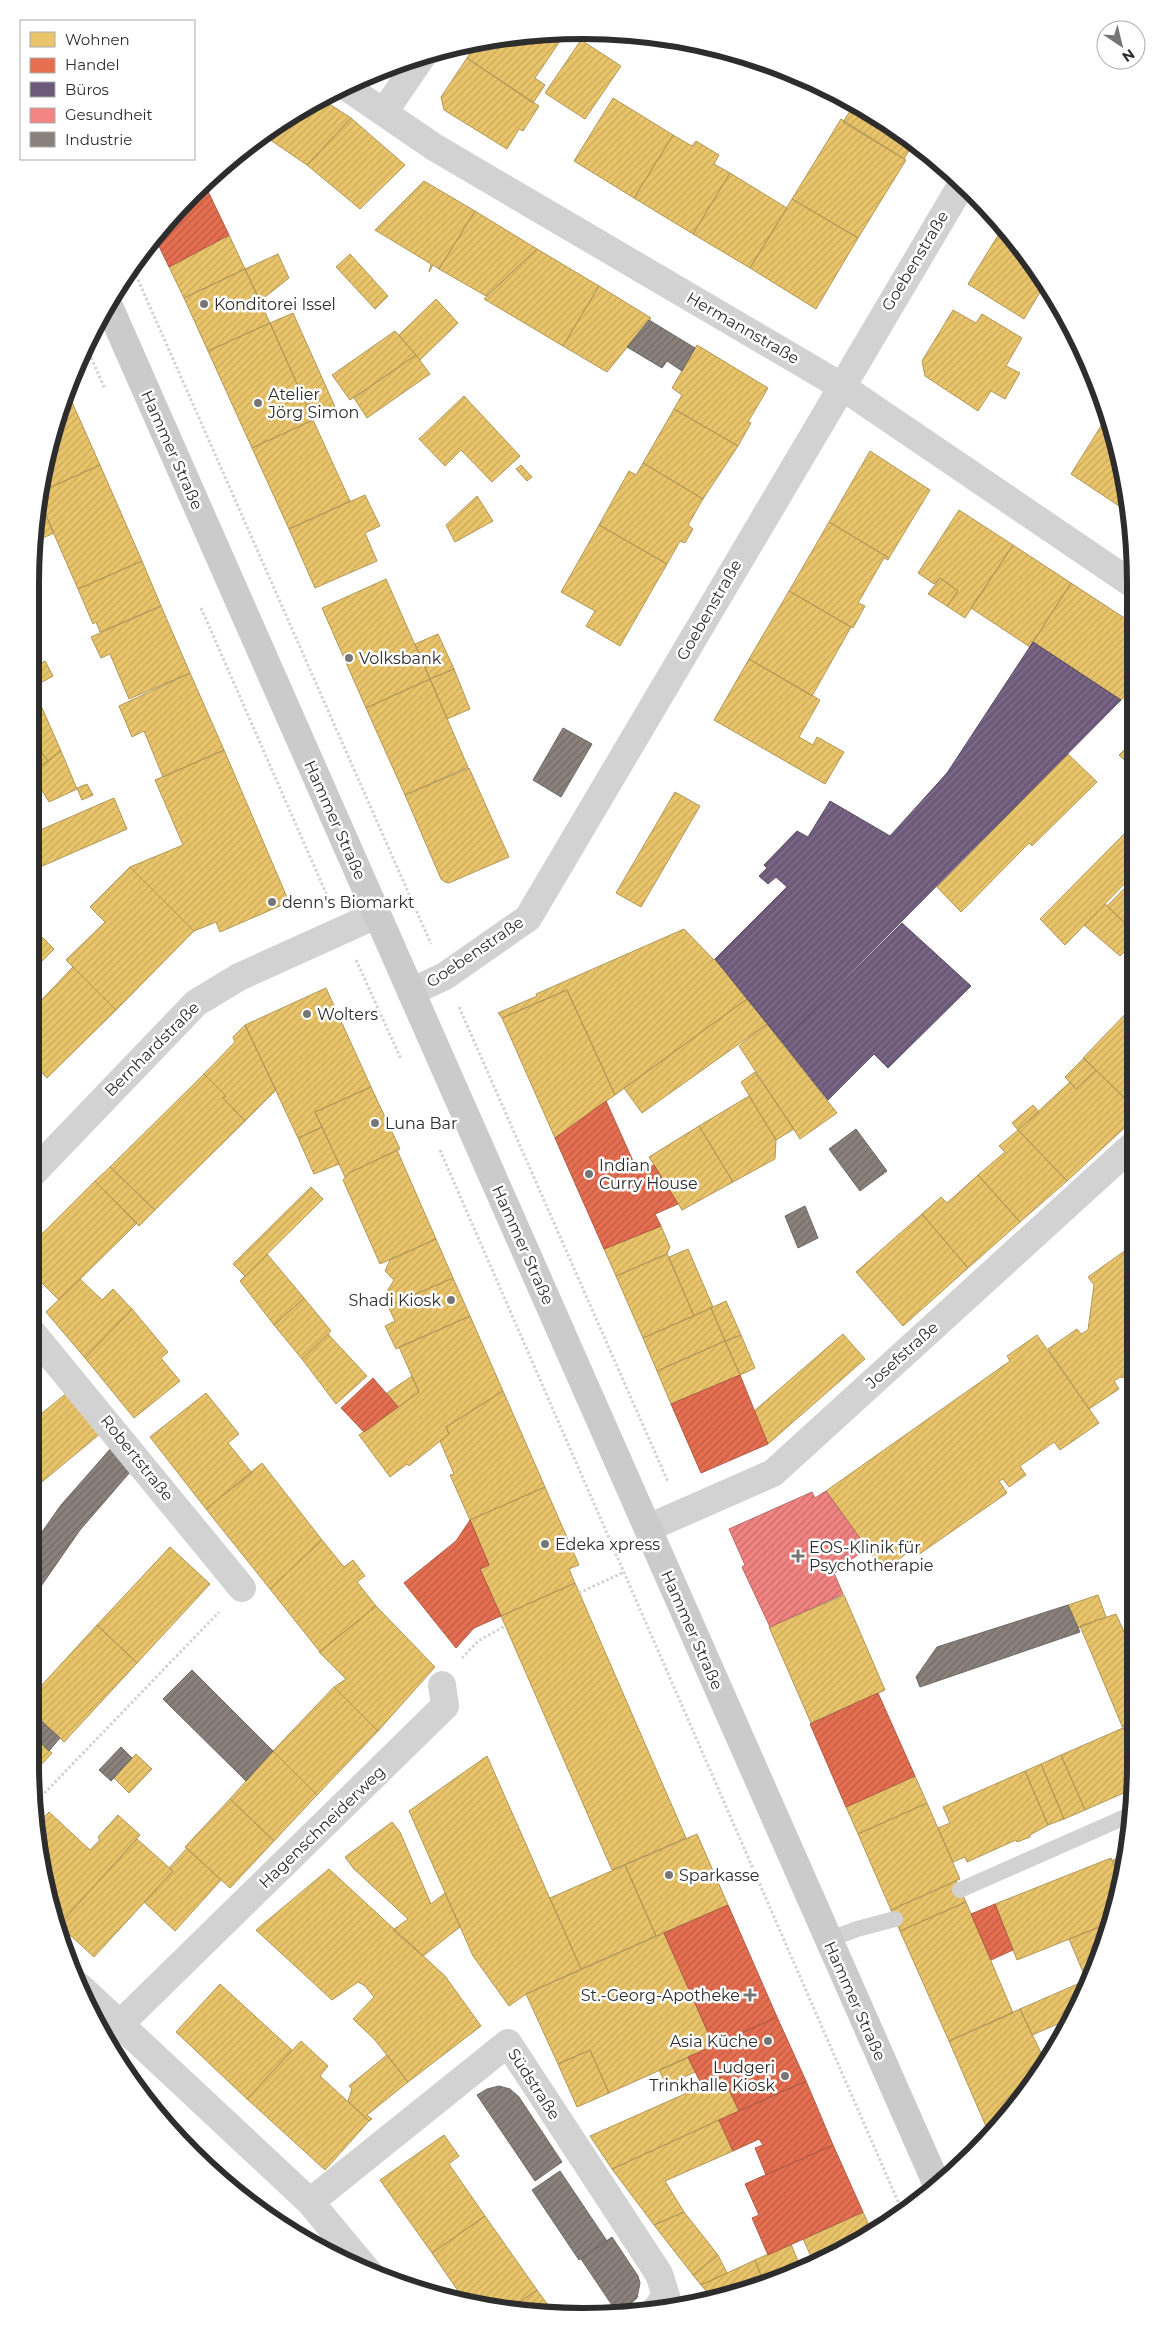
<svg xmlns="http://www.w3.org/2000/svg" width="1166" height="2347" viewBox="0 0 1166 2347" font-family="Montserrat,sans-serif">
	<defs>
		<pattern id="homes-hatch" width="6" height="6" patternUnits="userSpaceOnUse" patternTransform="scale(1.25)"><rect width="6" height="6" fill="#e9c46a"/><path d="M-1 1l2-2M0 6l6-6M5 7l2-2" fill="none" stroke="#c8a95c"/></pattern>
		<pattern id="shops-hatch" width="6" height="6" patternUnits="userSpaceOnUse" patternTransform="scale(1.25)"><rect width="6" height="6" fill="#e76f51"/><path d="M-1 1l2-2M0 6l6-6M5 7l2-2" fill="none" stroke="#bc5c44"/></pattern>
		<pattern id="offices-hatch" width="6" height="6" patternUnits="userSpaceOnUse" patternTransform="scale(1.25)"><rect width="6" height="6" fill="#6d597a"/><path d="M-1 1l2-2M0 6l6-6M5 7l2-2" fill="none" stroke="#82738c"/></pattern>
		<pattern id="health-hatch" width="6" height="6" patternUnits="userSpaceOnUse" patternTransform="scale(1.25)"><rect width="6" height="6" fill="#f28482"/><path d="M-1 1l2-2M0 6l6-6M5 7l2-2" fill="none" stroke="#c46c6b"/></pattern>
		<pattern id="industry-hatch" width="6" height="6" patternUnits="userSpaceOnUse" patternTransform="scale(1.25)"><rect width="6" height="6" fill="#8a817c"/><path d="M-1 1l2-2M0 6l6-6M5 7l2-2" fill="none" stroke="#716a66"/></pattern>
	</defs>
	<rect width="100%" height="100%" fill="#fff"/>
	<!-- homes -->
	<path fill="url(#homes-hatch)" stroke="#b19758" d="M550 33 560 41 535 78 545 85 533 103 467 58 478 42 511 35Z
		M581 40 621 66 585 119 545 93Z
		M467 58 539 106 523 131 519 129 507 149 444 110 441 97Z
		M320 98 351 118 307 165 263 135 306 104Z
		M613 98 673 135 634 198 574 161Z
		M854 105 913 144 904 159 843 122Z
		M351 118 405 165 360 209 307 165Z
		M841 119 906 160 858 238 792 199Z
		M673 135 692 146 696 141 719 155 714 164 730 173 693 234 634 198Z
		M730 173 787 208 750 268 693 234Z
		M424 181 475 211 439 269 433 265 429 272 431 264 375 230Z
		M792 199 858 238 816 309 750 268Z
		M475 211 537 249 486 296 439 269Z
		M1002 229 1046 282 1024 319 968 284Z
		M229 235 245 269 184 298 169 267Z
		M537 249 599 286 563 346 484 299Z
		M278 254 289 278 260 301 245 269Z
		M350 254 388 296 375 309 336 267Z
		M245 269 270 323 208 351 184 298Z
		M599 286 651 318 607 372 563 346Z
		M436 299 458 323 420 360 399 335Z
		M953 310 976 323 982 314 1022 338 1006 366 1020 373 1005 399 991 391 978 411 925 376 922 361Z
		M293 313 336 409 313 420 270 323Z
		M270 323 313 420 252 448 208 351Z
		M395 331 416 355 350 400 332 375Z
		M697 345 768 388 748 422 751 423 738 446 674 409 682 395 672 388Z
		M416 355 430 374 367 418 354 398Z
		M67 391 100 465 40 492 49 440Z
		M464 396 520 456 492 482 461 450 445 466 419 439Z
		M674 409 738 446 703 499 643 463Z
		M1106 418 1131 511V514L1071 474Z
		M313 420 350 501 289 529 252 448Z
		M870 451 930 490 889 558 829 522Z
		M643 463 703 499 688 525 693 529 685 543 680 541 667 564 599 525 629 471 636 475Z
		M100 465 142 561 78 589 39 500 40 492Z
		M521 465 532 477 527 481 516 469Z
		M365 495 380 526 365 533 377 561 315 588 289 529Z
		M477 496 493 521 455 542 446 525Z
		M39 500 54 533 32 543Z
		M959 510 1013 545 965 618 947 606 958 591 940 578 934 584 918 573Z
		M829 522 889 558 888 560 884 558 858 603 865 606 853 628 789 591Z
		M599 525 667 564 620 646 586 626 595 611 561 592Z
		M1013 545 1071 583 1030 647 971 608Z
		M142 561 161 606 100 632 96 622 93 624 78 589Z
		M940 578 958 591 947 606 928 594Z
		M386 579 430 679 366 708 322 608Z
		M1071 583 1132 623V689L1121 700 1033 642Z
		M789 591 851 627 812 696 749 659Z
		M161 606 190 673 129 699 110 654 101 658 91 637Z
		M438 634 454 669 430 679 415 644Z
		M749 659 820 700 799 737 813 745 817 737 844 752 825 784 714 720Z
		M45 661 53 676 33 687 31 669Z
		M454 669 470 709 447 719 430 679Z
		M190 673 224 750 163 777 144 731 132 737 119 706Z
		M430 679 468 767 405 795 366 708Z
		M35 692 61 751 48 761 31 738V699Z
		M31 738 48 761 31 773Z
		M1132 742V767L1119 755Z
		M224 750 289 902 220 932 216 922 194 931 130 867 183 845 155 780Z
		M61 751 77 789 49 802 31 773Z
		M1068 754 1097 782 1032 846 1029 843 961 912 937 887Z
		M469 768 509 857 449 883 445 882 441 879 405 795Z
		M87 784 93 795 82 800 77 788Z
		M675 792 700 806 641 907 616 893Z
		M114 798 127 829 31 871V834Z
		M1132 826V876L1065 945 1040 919Z
		M130 867 194 931 116 1010 66 960 105 922 90 907Z
		M1132 881V930L1107 906Z
		M1105 904 1132 930V944L1120 956 1084 925Z
		M31 926 54 949 31 972Z
		M684 929 714 960 715 959 747 999 615 1095 567 990 502 1018 498 1013 537 996 536 994Z
		M73 967 116 1010 47 1078 31 1061V1011Z
		M326 988 371 1087 315 1112 322 1127 298 1138 245 1025Z
		M567 990 615 1095 555 1138 502 1018Z
		M747 999 767 1024 642 1113 624 1088Z
		M1133 1006V1106L1083 1058Z
		M767 1024 837 1113 800 1139 739 1046Z
		M245 1025 276 1090 245 1121 223 1098 226 1096 204 1074 235 1042 233 1037Z
		M1084 1058 1096 1070 1076 1089 1065 1077Z
		M1096 1070 1133 1106V1120L1067 1181 1018 1130 1070 1082 1076 1089Z
		M31 1071 39 1080 31 1089Z
		M755 1072 794 1129 776 1140 741 1082Z
		M204 1074 226 1096 223 1098 245 1121 155 1210 110 1167Z
		M371 1087 400 1149 349 1173 345 1177 315 1112Z
		M749 1096 776 1140 775 1159 733 1182 699 1126Z
		M1033 1105 1039 1112 1018 1130 1012 1123Z
		M699 1126 733 1182 682 1210 649 1157Z
		M322 1127 339 1164 314 1174 298 1138Z
		M1018 1130 1067 1181 1020 1222 978 1175 1005 1152 999 1146Z
		M397 1150 436 1239 380 1264 343 1180 349 1173Z
		M110 1167 155 1210 139 1226 95 1181Z
		M978 1175 1020 1222 968 1268 922 1214 941 1197 947 1203Z
		M95 1181 137 1223 59 1300 30 1271V1246Z
		M311 1187 323 1199 245 1276 233 1264Z
		M922 1214 968 1268 903 1326 856 1272Z
		M661 1226 670 1247 667 1254 616 1276 604 1249Z
		M436 1239 453 1278 388 1306 384 1296 394 1280 385 1271 390 1260Z
		M1133 1245 1134 1379 1120 1377 1114 1381 1119 1389 1089 1409 1048 1349 1077 1329 1081 1334 1088 1330 1094 1285 1088 1277Z
		M688 1249 713 1307 694 1316 669 1257Z
		M267 1254 304 1298 274 1325 240 1281Z
		M667 1254 694 1316 643 1338 616 1276Z
		M453 1278 470 1316 396 1349 385 1326 395 1321 388 1306Z
		M80 1279 102 1300 113 1289 132 1309 85 1358 46 1312Z
		M304 1298 331 1331 302 1359 274 1325Z
		M726 1301 741 1335 725 1341 711 1308Z
		M711 1308 725 1341 657 1371 643 1338Z
		M132 1309 168 1352 161 1358 180 1381 134 1418 85 1358Z
		M470 1316 503 1391 446 1427 449 1434 409 1466 407 1464 390 1477 359 1435 419 1392 399 1347Z
		M328 1334 367 1376 336 1404 302 1359Z
		M843 1334 865 1359 768 1444 753 1412Z
		M741 1335 755 1368 740 1375 725 1341Z
		M1037 1335 1099 1423 1060 1450 1054 1442 1020 1466 1026 1475 1009 1487 1003 1479 999 1481 1007 1493 918 1555 914 1548 883 1571 826 1491 1010 1361 1007 1356Z
		M725 1341 740 1375 671 1404 657 1371Z
		M412 1376 419 1392 398 1407 387 1393Z
		M503 1391 545 1487 470 1520 450 1475 454 1474 440 1441 449 1434 446 1427Z
		M68 1392 101 1433 37 1486 30 1481V1423Z
		M206 1393 239 1434 228 1443 252 1473 206 1509 150 1437Z
		M262 1463 322 1540 270 1589 206 1509Z
		M545 1487 579 1565 569 1569 575 1583 501 1616 480 1569 489 1565 470 1520Z
		M322 1540 344 1567 353 1560 365 1576 357 1582 376 1606 320 1652 270 1589Z
		M170 1547 210 1584 137 1663 97 1625Z
		M575 1583 686 1838 612 1870 501 1616Z
		M844 1595 885 1690 811 1723 769 1627Z
		M1098 1595 1106 1617 1078 1628 1068 1605Z
		M376 1606 435 1667 378 1731 334 1687 346 1679 319 1652Z
		M1116 1614 1134 1654 1135 1721 1122 1726 1080 1626Z
		M97 1625 137 1663 64 1742 30 1710V1698Z
		M334 1687 378 1731 317 1795 273 1751Z
		M1135 1721V1754L1122 1726Z
		M1123 1728 1135 1754V1788L1085 1810 1061 1755Z
		M30 1733 52 1753 31 1776 30 1764Z
		M273 1751 317 1795 274 1841 230 1799Z
		M136 1754 152 1769 129 1793 114 1778Z
		M1061 1755 1085 1810 1064 1819 1041 1764Z
		M487 1756 581 1969 526 1994 509 2006 473 1956 409 1811Z
		M1041 1764 1064 1819 1048 1825 1025 1771Z
		M1025 1771 1048 1825 1030 1835V1837L1017 1842 1016 1840 967 1862 965 1857 953 1862 938 1828 950 1823 943 1807Z
		M915 1776 927 1803 858 1834 846 1807Z
		M230 1799 274 1841 230 1888 185 1847Z
		M927 1803 960 1879 891 1910 858 1834Z
		M49 1812 90 1850 100 1840 98 1837 118 1815 140 1835 59 1925 54 1921 41 1872 36 1826Z
		M392 1822 400 1832 431 1904 445 1893 460 1927 423 1956 393 1930 408 1919 354 1869 345 1857Z
		M697 1834 728 1905 656 1936 625 1865Z
		M137 1839 173 1871 94 1957 59 1925Z
		M187 1848 221 1880 175 1931 144 1902 173 1871 169 1868Z
		M1126 1855 1121 1882 1113 1860Z
		M1111 1858 1121 1883 1117 1907 1112 1922 1017 1960 995 1904Z
		M625 1865 656 1936 581 1969 550 1898Z
		M329 1869 445 1976 481 2026 408 2082 375 2040 353 2019 374 1997 365 1986 358 1982 332 2000 256 1930Z
		M956 1881 966 1902 900 1931 891 1910Z
		M966 1902 1013 2013 949 2041 900 1931Z
		M1112 1922 1091 1977 1086 1979 1069 1939Z
		M664 1933 714 2046 609 2093 590 2050 558 2064 526 1994Z
		M1082 1982 1086 1990 1074 2017 1032 2035 1020 2009Z
		M220 1984 292 2050 247 2099 176 2032Z
		M1020 2009 1047 2065 998 2126 988 2131 949 2041Z
		M301 2041 328 2066 320 2076 369 2121 325 2170 247 2099Z
		M590 2050 609 2093 577 2107 558 2064Z
		M387 2055 408 2082 367 2115 372 2119 369 2121 348 2101 352 2089 349 2086Z
		M688 2057 695 2072 666 2085 659 2070Z
		M723 2077 739 2111 612 2169 590 2136Z
		M719 2120 733 2151 665 2181 684 2212 654 2225 612 2169Z
		M444 2135 459 2156 449 2164 485 2216 432 2253 380 2180Z
		M684 2212 718 2255 693 2275 654 2225Z
		M863 2212 872 2232 828 2260 815 2265 803 2239Z
		M485 2216 537 2290 507 2311 467 2304 432 2253Z
		M791 2244 802 2271 765 2286 755 2260Z
		M718 2255 727 2273 701 2285 693 2275Z
		M755 2260 765 2286 713 2299 701 2285Z
		M537 2290 556 2316 507 2311Z"/>
	<!-- shops -->
	<path fill="url(#shops-hatch)" stroke="#af5b46" d="M204 183 229 235 169 267 154 236Z
		M606 1101 638 1172 654 1165 678 1204 655 1214 661 1226 604 1249 555 1138Z
		M740 1375 768 1444 701 1473 671 1404Z
		M373 1378 398 1407 364 1432 341 1408Z
		M470 1520 489 1565 480 1569 501 1616 474 1628 456 1648 404 1583 456 1541Z
		M878 1693 915 1776 846 1807 810 1724Z
		M995 1904 1013 1950 991 1960 971 1914Z
		M728 1905 777 2017 714 2046 664 1933Z
		M777 2017 806 2081 739 2111 723 2077 702 2086 688 2057Z
		M806 2081 833 2145 766 2175 755 2148 763 2145 759 2139 733 2151 719 2120Z
		M833 2145 863 2212 768 2255 752 2218 759 2215 745 2184Z"/>
	<!-- offices -->
	<path fill="url(#offices-hatch)" stroke="#5a4c63" d="M1033 642 1121 700 782 1042 715 959 787 887 776 877 768 884 759 876 767 868 764 865 797 831 808 837 830 801 890 836 947 773Z
		M902 923 971 986 888 1068 874 1054 828 1100 782 1042Z"/>
	<!-- health -->
	<path fill="url(#health-hatch)" stroke="#b76a68" d="M826 1491 867 1548 844 1565 845 1567 834 1573 843 1594 770 1627 742 1567 745 1565 729 1529 812 1492 815 1498Z"/>
	<!-- industry -->
	<path fill="url(#industry-hatch)" stroke="#6e6864" d="M649 320 695 348 682 371 667 361 662 368 627 347Z
		M563 728 592 744 561 797 533 780Z
		M856 1129 887 1171 860 1191 829 1149Z
		M805 1206 818 1238 798 1248 785 1216Z
		M112 1447 131 1471 80 1530 30 1602V1549L61 1505Z
		M1068 1605 1080 1632 920 1687 916 1677 937 1647Z
		M192 1670 273 1751 246 1781 163 1699Z
		M37 1717 60 1738 49 1751 30 1733V1725Z
		M121 1747 132 1758 111 1781 99 1770Z
		M499 2086 510 2089 519 2097 562 2162 535 2181 477 2095 487 2089Z
		M560 2171 607 2241 579 2260 532 2190Z
		M612 2237 638 2276 640 2283 637 2298 620 2313 618 2314 581 2259Z"/>
	<g fill="none" stroke-linecap="round" stroke-linejoin="round">
		<!-- path -->
		<path stroke="#d2d2d2" stroke-width="3" stroke-dasharray="2.5 2.5" stroke-linecap="butt" d="M132 266 431 944
			M85 344 105 389
			M201 608 329 900
			M356 960 401 1059
			M459 1007 668 1482
			M31 1113 37 1119
			M440 1150 903 2213
			M579 1593 624 1572
			M462 1658 478 1641 505 1626
			M34 1804 219 1612"/>
		<!-- service -->
		<path stroke="#d2d2d2" stroke-width="16" d="M960 1890 1132 1814
			M828 1940 857 1929 895 1919"/>
		<!-- minor -->
		<path stroke="#d2d2d2" stroke-width="28" d="M345 86 434 147 841 386 1131 583
			M384 112 423 55
			M411 992 445 976 528 918 962 184
			M31 1175 196 1003 239 977 376 915
			M30 1330 242 1588
			M648 1528 773 1473 1133 1145
			M80 1987 310 2202 370 2274
			M120 2024 445 1706 442 1685
			M310 2202 508 2043 659 2274 666 2296 654 2312"/>
		<!-- secondary -->
		<path stroke="#cbcbcb" stroke-width="28" d="M108 304 938 2187"/>
	</g>
	<!-- markers -->
	<g fill="#767676" stroke="#fff" stroke-width="2">
		<circle cx="204" cy="304" r="5"/>
		<circle cx="258" cy="403" r="5"/>
		<circle cx="349" cy="658" r="5"/>
		<circle cx="272" cy="902" r="5"/>
		<circle cx="307" cy="1014" r="5"/>
		<circle cx="375" cy="1123" r="5"/>
		<circle cx="589" cy="1174" r="5"/>
		<circle cx="451" cy="1300" r="5"/>
		<circle cx="545" cy="1544" r="5"/>
		<path d="M795.5 1548.5h5v5h5v5h-5v5h-5v-5h-5v-5h5z"/>
		<circle cx="669" cy="1875" r="5"/>
		<path d="M747.5 1987.5h5v5h5v5h-5v5h-5v-5h-5v-5h5z"/>
		<circle cx="768" cy="2041" r="5"/>
		<circle cx="785" cy="2076" r="5"/>
	</g>
	<g text-anchor="middle" dominant-baseline="central" stroke-width="5" stroke-linejoin="round" paint-order="stroke">
		<!-- street labels -->
		<g font-size="16" fill="#2d2d2d" stroke="#fff">
			<text transform="translate(915 261) rotate(-59)">Goebenstraße</text>
			<text transform="translate(743 328) rotate(30)">Hermannstraße</text>
			<text transform="translate(172 450) rotate(66)">Hammer Straße</text>
			<text transform="translate(709 610) rotate(-60)">Goebenstraße</text>
			<text transform="translate(335 820) rotate(66)">Hammer Straße</text>
			<text transform="translate(475 952) rotate(-34)">Goebenstraße</text>
			<text transform="translate(152 1049) rotate(-45)">Bernhardstraße</text>
			<text transform="translate(523 1245) rotate(66)">Hammer Straße</text>
			<text transform="translate(902 1355) rotate(-42)">Josefstraße</text>
			<text transform="translate(137 1458) rotate(51)">Robertstraße</text>
			<text transform="translate(692 1630) rotate(66)">Hammer Straße</text>
			<text transform="translate(322 1827) rotate(-44)">Hagenschneiderweg</text>
			<text transform="translate(855 2001) rotate(66)">Hammer Straße</text>
			<text transform="translate(534 2084) rotate(57)">Südstraße</text>
		</g>
		<!-- poi labels -->
		<g font-size="16" fill="#2d2d2d" stroke="#fff" text-anchor="start">
			<text x="214" y="304">Konditorei Issel</text>
			<text x="268" y="394">Atelier<tspan x="268" dy="18">Jörg Simon</tspan></text>
			<text x="359" y="658">Volksbank</text>
			<text x="282" y="902">denn's Biomarkt</text>
			<text x="317" y="1014">Wolters</text>
			<text x="385" y="1123">Luna Bar</text>
			<text x="599" y="1165">Indian<tspan x="599" dy="18">Curry House</tspan></text>
			<text x="441" y="1300" text-anchor="end">Shadi Kiosk</text>
			<text x="555" y="1544">Edeka xpress</text>
			<text x="809" y="1547">EOS-Klinik für<tspan x="809" dy="18">Psychotherapie</tspan></text>
			<text x="679" y="1875">Sparkasse</text>
			<text x="740" y="1995" text-anchor="end">St.-Georg-Apotheke</text>
			<text x="758" y="2041" text-anchor="end">Asia Küche</text>
			<text x="775" y="2067" text-anchor="end">Ludgeri<tspan x="775" dy="18">Trinkhalle Kiosk</tspan></text>
		</g>
	</g>
	<!-- crop -->
	<path d="M0 0H1166V2347H0ZM583 39H583A544 544 0 0 1 1127 583V1764A544 544 0 0 1 583 2308H583A544 544 0 0 1 39 1764V583A544 544 0 0 1 583 39Z" fill="#fff" fill-rule="evenodd"/>
	<path fill="none" stroke="#2d2d2d" stroke-width="6" d="M583 39H583A544 544 0 0 1 1127 583V1764A544 544 0 0 1 583 2308H583A544 544 0 0 1 39 1764V583A544 544 0 0 1 583 39Z"/>
	<!-- legend -->
	<rect x="20" y="20" width="175" height="140" fill="#ffffff" stroke="#ababab"/>
	<rect x="30" y="32" width="25" height="15" fill="#e9c46a" stroke="#ababab"/>
	<text x="65" y="45" font-size="15" fill="#2d2d2d">Wohnen</text>
	<rect x="30" y="58" width="25" height="15" fill="#e76f51" stroke="#ababab"/>
	<text x="65" y="70" font-size="15" fill="#2d2d2d">Handel</text>
	<rect x="30" y="82" width="25" height="15" fill="#6d597a" stroke="#ababab"/>
	<text x="65" y="95" font-size="15" fill="#2d2d2d">Büros</text>
	<rect x="30" y="108" width="25" height="15" fill="#f28482" stroke="#ababab"/>
	<text x="65" y="120" font-size="15" fill="#2d2d2d">Gesundheit</text>
	<rect x="30" y="132" width="25" height="15" fill="#8a817c" stroke="#ababab"/>
	<text x="65" y="145" font-size="15" fill="#2d2d2d">Industrie</text>
	<!-- north arrow -->
	<g transform="translate(1121 45) rotate(145)"><circle r="24" fill="#ffffff" stroke="#ababab"/>
	<path d="M0-4L9 19L0 12L-9 19Z" fill="#767676"/>
	<text y="-8" font-size="14" font-weight="bold" text-anchor="middle" fill="#2d2d2d">N</text>
	</g>
</svg>
